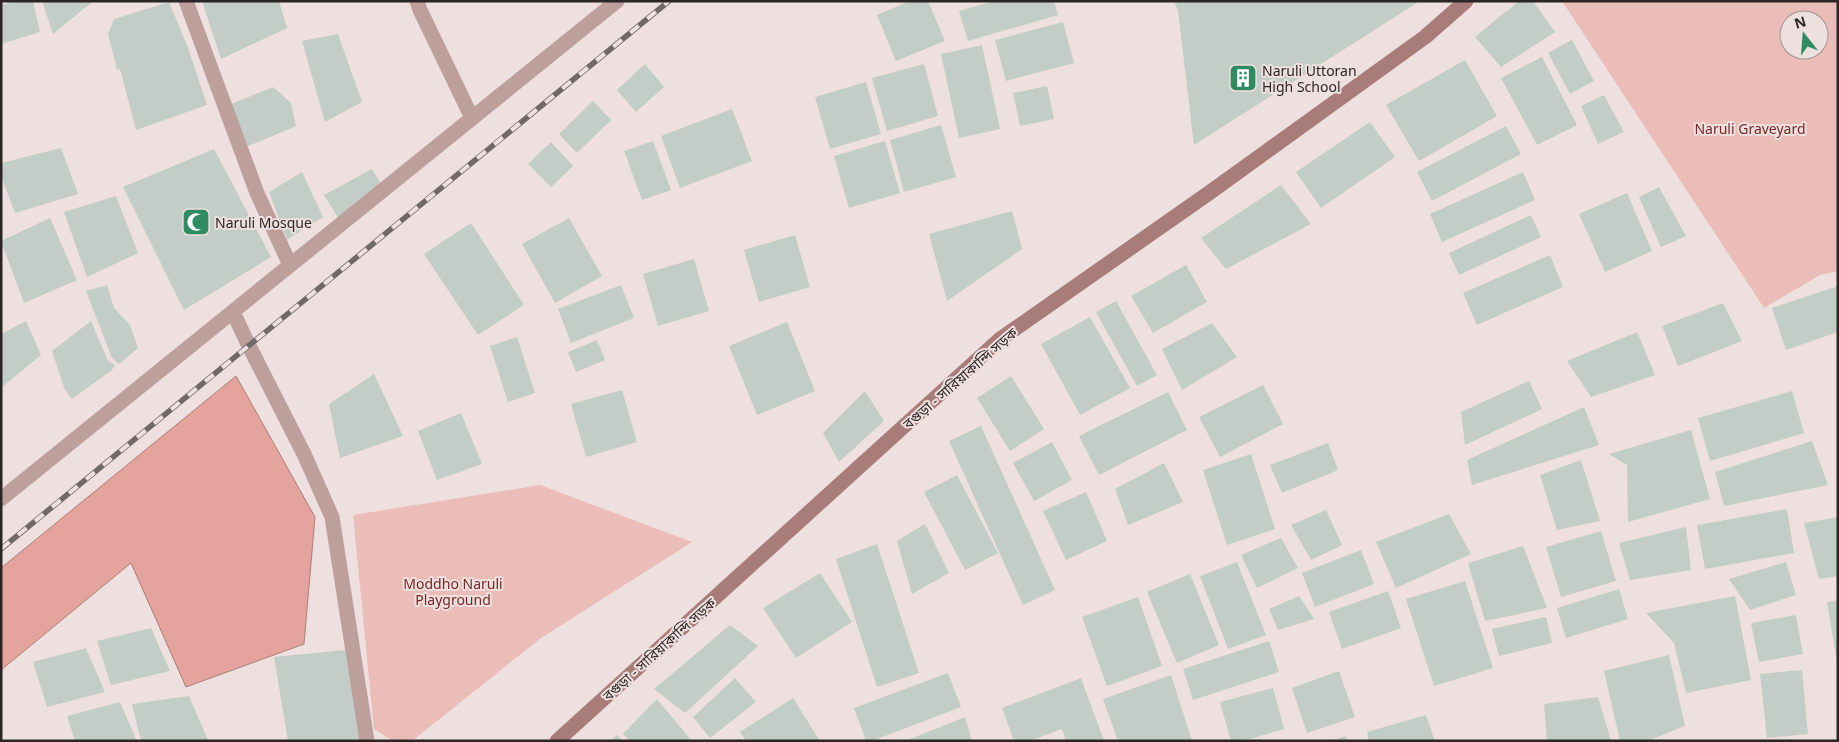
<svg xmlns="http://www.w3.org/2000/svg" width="1839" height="742" viewBox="0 0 1839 742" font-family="'Noto Sans','Noto Sans Bengali',sans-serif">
	<rect width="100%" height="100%" fill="#eee0df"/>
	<!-- green -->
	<path fill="#ebbdb8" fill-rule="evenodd" d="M1562 1H1838V271L1820 275 1764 308ZM1789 20H1819V50H1789Z
		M540 485 692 542 541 638 412 741H393L374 729 353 515Z"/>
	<!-- water -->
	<path fill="#e4a39c" stroke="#ac7e78" d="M236 376 315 517 304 644 186 687 131 563 1 670V568Z"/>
	<!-- building -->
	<path fill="#c2cdc7" d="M17 1H33L40 32 1 44V5Z
		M42 1H91V3L53 34Z
		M202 1H279L287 28 221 59Z
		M910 1H928L945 41 896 61 877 15Z
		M994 1H1054L1058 15 968 41 959 11Z
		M1174 1H1420L1194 145 1178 11Z
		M1519 1H1533L1555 32 1501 67 1475 37Z
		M169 2 188 48 207 105 136 130 120 69 117 70 108 34 114 19Z
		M1063 22 1074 63 1006 81 995 40Z
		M338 34 362 102 325 122 302 41Z
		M1572 40 1594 81 1570 94 1548 53Z
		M982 45 1000 129 959 138 941 54Z
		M1542 57 1577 125 1537 145 1501 78Z
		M1465 60 1497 116 1419 161 1386 105Z
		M645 64 664 87 636 112 617 90Z
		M924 64 938 116 887 131 872 78Z
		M866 82 881 134 830 149 815 97Z
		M1047 86 1054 119 1020 126 1013 93Z
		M273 87 291 103 296 126 246 147 231 104Z
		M1604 95 1624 132 1598 144 1581 106Z
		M593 101 611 120 577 153 559 134Z
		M732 109 752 161 680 188 661 136Z
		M1370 122 1395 157 1321 208 1296 172Z
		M941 125 956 177 904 192 890 140Z
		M1506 126 1521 154 1432 201 1417 172Z
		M653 141 671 190 642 200 624 151Z
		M885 141 900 193 849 208 834 156Z
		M551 142 573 166 551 187 528 164Z
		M61 148 78 194 15 213 1 176 2 163Z
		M214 149 271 257 184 310 123 187Z
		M372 169 382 186 339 219 324 195Z
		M302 172 323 217 287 240 269 192Z
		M1523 172 1535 200 1442 242 1430 214Z
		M1281 185 1311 224 1226 269 1201 238Z
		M1659 187 1686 236 1661 247 1639 197Z
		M1627 193 1652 251 1605 272 1579 214Z
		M116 196 138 253 87 277 64 212Z
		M1012 211 1022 249 947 301 929 234Z
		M1531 215 1541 237 1459 275 1449 253Z
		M50 218 77 280 24 303 1 241Z
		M569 218 602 276 555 303 522 244Z
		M471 223 524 305 478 335 424 254Z
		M795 235 810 287 759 302 744 250Z
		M1550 255 1563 287 1477 325 1463 293Z
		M694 259 709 311 658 326 643 274Z
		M1186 265 1207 302 1153 333 1131 296Z
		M107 285 114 308 130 325 138 348 119 364 112 358 86 291Z
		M621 285 634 318 571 343 558 309Z
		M1838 286V332L1786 350 1772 308Z
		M1116 301 1157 375 1137 386 1096 312Z
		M1723 303 1742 341 1678 366 1662 326Z
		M1090 317 1130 388 1080 415 1041 344Z
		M26 321 41 355 1 388V334Z
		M91 321 108 361 115 365 112 370 72 399 65 390 52 351Z
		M787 322 815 391 757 415 729 346Z
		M1212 323 1237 357 1182 390 1162 349Z
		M1637 332 1655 375 1591 397 1567 361Z
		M517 337 535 393 508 402 490 346Z
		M597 340 605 360 576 372 568 352Z
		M374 374 403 436 340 458 329 404Z
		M1011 376 1044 429 1010 451 977 398Z
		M1529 381 1542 409 1465 445 1461 412Z
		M1263 385 1283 424 1220 457 1199 417Z
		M622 390 637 442 586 457 571 404Z
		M865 391 884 421 839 462 823 433Z
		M1792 391 1804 433 1710 461 1698 418Z
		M1168 392 1187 430 1099 475 1079 436Z
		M1584 407 1599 445 1472 485 1467 460Z
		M461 413 482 464 437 480 418 431Z
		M981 426 1055 590 1023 605 949 441Z
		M1691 430 1710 499 1628 522 1627 465 1609 454Z
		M1812 441 1828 485 1724 506 1715 472Z
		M1052 442 1072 480 1034 501 1013 463Z
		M1328 443 1338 470 1282 493 1270 465Z
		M1251 454 1275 529 1227 545 1203 470Z
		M1581 460 1600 521 1557 530 1540 475Z
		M1164 463 1183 502 1128 525 1115 489Z
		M957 475 998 553 965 570 924 492Z
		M1086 492 1107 541 1066 560 1043 511Z
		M1787 509 1794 553 1705 569 1697 525Z
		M1326 510 1342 545 1311 560 1291 525Z
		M1449 514 1471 554 1396 588 1376 542Z
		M1838 517V576L1819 579 1804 523Z
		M925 524 949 573 912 594 897 541Z
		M1686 527 1691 570 1630 580 1619 543Z
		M1601 531 1616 581 1561 597 1546 547Z
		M1281 538 1298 568 1257 588 1241 555Z
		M877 544 919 673 877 687 836 559Z
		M1523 546 1547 608 1485 621 1468 563Z
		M1361 550 1374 584 1315 607 1302 573Z
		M1237 562 1266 635 1228 649 1200 576Z
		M1786 562 1796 595 1750 610 1729 579Z
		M820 573 852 622 796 658 763 608Z
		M1190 574 1219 645 1177 663 1147 592Z
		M1465 581 1493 668 1434 686 1406 599Z
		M1619 589 1628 619 1566 638 1557 608Z
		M1388 591 1401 628 1342 649 1329 612Z
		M1299 596 1314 619 1278 630 1269 609Z
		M1735 596 1751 680 1686 693 1674 643 1646 613Z
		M1138 597 1162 666 1107 686 1082 617Z
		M1838 600V657H1836L1827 602Z
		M1796 615 1803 654 1759 662 1751 623Z
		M1546 617 1552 643 1499 656 1492 629Z
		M730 625 758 646 685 713 654 689Z
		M151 628 170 671 111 685 97 641Z
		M1269 641 1279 672 1193 700 1183 669Z
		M86 648 105 692 47 707 33 662Z
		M345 650 360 741H288L274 657Z
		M1669 655 1685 726 1647 741H1620L1604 671Z
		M1802 670 1808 734 1767 738 1760 674Z
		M1339 671 1355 717 1307 733 1292 688Z
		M948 673 961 707 872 741H866L854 708Z
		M1171 675 1192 741H1118L1103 699Z
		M735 678 756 702 710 738 693 717Z
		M1081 678 1104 741H1066L1062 729 1029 741H1014L1002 708Z
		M1273 688 1284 729 1243 741H1231L1220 702Z
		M189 696 208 740 141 741 132 704Z
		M1598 697 1611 741H1547L1544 704Z
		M793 698 820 741H746L740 732Z
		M657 699 692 741H630L623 734Z
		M120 702 137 741H75L67 716Z
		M1426 715 1435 741H1369L1367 732Z
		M965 717 972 741H905Z
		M617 735 623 741H610Z
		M1346 736 1348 741H1333V740Z"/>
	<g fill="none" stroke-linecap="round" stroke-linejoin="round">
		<!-- minor -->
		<path stroke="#bd9f9c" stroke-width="15" d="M186 1 257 193 290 265
			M417 1 420 10 472 118
			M233 312 249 346 304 454 332 517 367 741
			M1 499 617 1"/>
		<!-- secondary -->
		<path stroke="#a87d79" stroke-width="15" d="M557 741 999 340 1209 193 1425 37 1466 1"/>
		<defs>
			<path id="rail" d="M1 549 669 1"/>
		</defs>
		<!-- rail casing -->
		<use href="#rail" stroke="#716968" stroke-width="5.5"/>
		<!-- rail -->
		<use href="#rail" stroke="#eee0df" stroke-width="4" stroke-dasharray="11" stroke-linecap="butt"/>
	</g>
	<!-- icons -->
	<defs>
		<symbol id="building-square" viewBox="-11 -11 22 22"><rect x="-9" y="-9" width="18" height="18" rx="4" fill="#2f8b62" stroke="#eee0df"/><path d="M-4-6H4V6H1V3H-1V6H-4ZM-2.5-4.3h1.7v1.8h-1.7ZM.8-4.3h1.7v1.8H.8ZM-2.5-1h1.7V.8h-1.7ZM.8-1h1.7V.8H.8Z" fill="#fff"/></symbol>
		<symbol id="mosque-square" viewBox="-11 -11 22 22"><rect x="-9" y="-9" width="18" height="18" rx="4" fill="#2f8b62" stroke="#eee0df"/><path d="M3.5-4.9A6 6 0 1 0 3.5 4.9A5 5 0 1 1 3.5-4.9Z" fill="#fff"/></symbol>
	</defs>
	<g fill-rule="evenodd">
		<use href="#building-square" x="1227" y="62" width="32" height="32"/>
		<use href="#mosque-square" x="180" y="206" width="32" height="32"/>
	</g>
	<g text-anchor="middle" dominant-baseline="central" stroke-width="4" stroke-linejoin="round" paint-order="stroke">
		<!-- poi labels -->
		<g font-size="14" fill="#2b2625" stroke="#eee0df" text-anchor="start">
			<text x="1262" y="70">Naruli Uttoran<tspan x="1262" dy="16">High School</tspan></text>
			<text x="215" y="222">Naruli Mosque</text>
		</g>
		<!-- park labels -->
		<g font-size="14" fill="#752825" stroke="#eee0df">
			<text x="1750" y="128">Naruli Graveyard</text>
			<text x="453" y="583">Moddho Naruli<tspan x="453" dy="16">Playground</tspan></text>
		</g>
		<!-- street labels -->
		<g font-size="14" fill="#2b2625" stroke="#eee0df">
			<text transform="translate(960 378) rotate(-41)">বগুড়া - সারিয়াকান্দি সড়ক</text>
			<text transform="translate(659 649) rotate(-42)">বগুড়া - সারিয়াকান্দি সড়ক</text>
		</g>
	</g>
	<!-- border -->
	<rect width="1839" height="742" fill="none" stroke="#2b2625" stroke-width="5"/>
	<!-- north arrow -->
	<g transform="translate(1804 35) rotate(343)"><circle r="24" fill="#eee0df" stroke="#a09695"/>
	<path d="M0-4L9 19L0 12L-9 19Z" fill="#2f8b62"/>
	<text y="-8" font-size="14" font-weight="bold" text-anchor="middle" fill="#2b2625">N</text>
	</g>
</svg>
